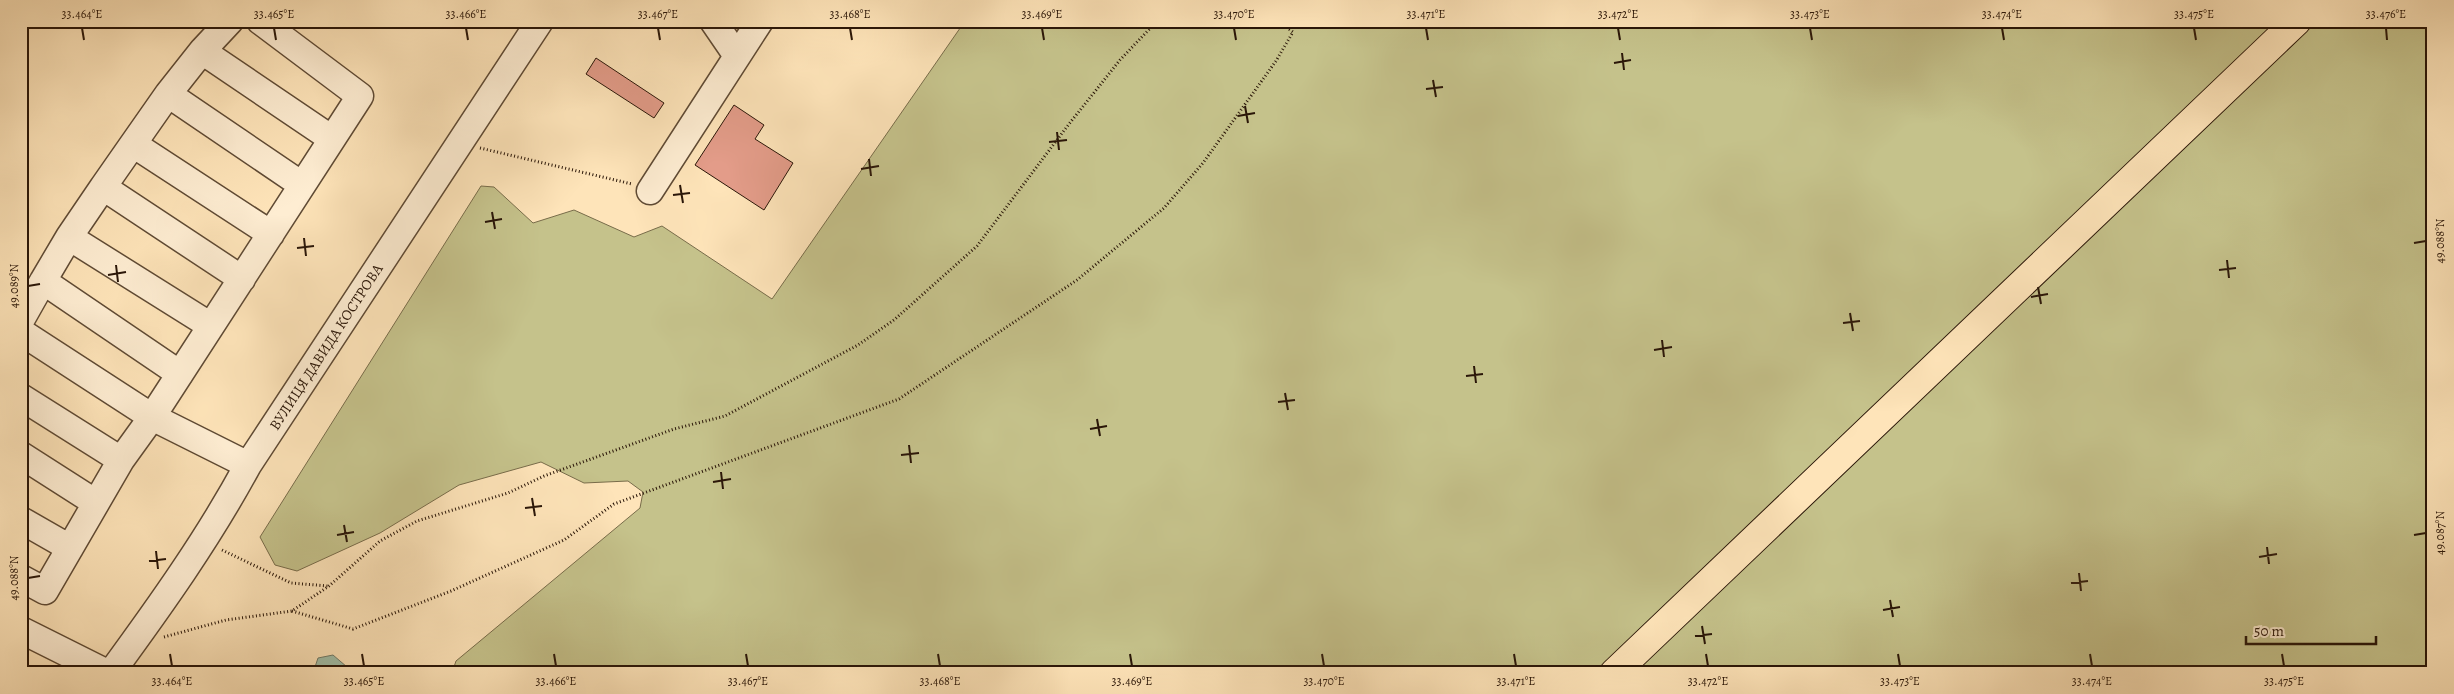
<svg xmlns="http://www.w3.org/2000/svg" width="2454" height="694" viewBox="0 0 2454 694" font-family="Alegreya,serif">
	<rect width="100%" height="100%" fill="#fee4b9"/>
	<filter id="stains"><feTurbulence type="fractalNoise" baseFrequency=".004" numOctaves="4"/><feColorMatrix values="0 0 0 0 .2 0 0 0 0 .09 0 0 0 0 .02 0 0 0 .5 -.17"/></filter>
	<radialGradient id="worn" r=".72"><stop offset=".6" stop-color="#630" stop-opacity="0"/><stop offset="1" stop-color="#630" stop-opacity=".3"/></radialGradient>
	<!-- green -->
	<path fill="#c5c28b" stroke="#786c4a" d="M965 21H2433V673H452L456 661 640 508 643 492 628 481 584 483 541 462 459 485 380 533 297 571 275 565 260 537 481 186 494 187 533 223 574 210 634 237 662 226 772 299Z"/>
	<!-- water -->
	<path fill="#a1bfa9" stroke="#717b69" d="M333 655 354 673H313L318 658Z"/>
	<!-- building -->
	<path fill="#e39c89" stroke="#2a1608" d="M596 58 664 103 654 118 586 74Z
		M734 105 764 125 755 139 793 163 764 210 695 165Z"/>
	<g fill="none" stroke-linecap="round" stroke-linejoin="round">
		<defs>
			<path id="minor" d="M230 21 202 51 332 139
				M713 21 737 56
				M202 51 168 94 302 185
				M168 94 133 144 271 234
				M133 144 103 187 242 279
				M103 187 69 237 211 326
				M650 191 760 21
				M69 237 43 281 180 374
				M21 320 43 281
				M21 332 152 417 121 460 21 397
				M21 455 96 503
				M248 465 152 417 360 96 260 21
				M21 520 70 548
				M21 578 45 591 121 460
				M21 630 107 673
				M111 673C160 606 208 539 248 465L540 21"/>
			<path id="major" d="M1614 673 2297 21"/>
		</defs>
		<!-- minor casing -->
		<use href="#minor" stroke="#5f4a34" stroke-width="29"/>
		<!-- major casing -->
		<use href="#major" stroke="#2a1608" stroke-width="30"/>
		<!-- path -->
		<path stroke="#2a1608" stroke-width="3" stroke-dasharray="1 2.5" stroke-linecap="butt" d="M480 148 632 184
			M222 550 291 583 328 586
			M292 611 353 629 451 591 564 540 614 504 899 399 1077 280 1164 208 1203 163 1276 61 1293 32 1278 21
			M164 637 226 620 292 611 329 586 380 541 417 521 508 493 544 476 674 429 725 416 858 345 894 320 977 246 1069 124 1120 60 1157 21"/>
		<!-- minor -->
		<use href="#minor" stroke="#feedd2" stroke-width="26"/>
		<!-- major -->
		<use href="#major" stroke="#fee4b9" stroke-width="28"/>
	</g>
	<!-- ticks -->
	<path fill="none" stroke="#2a1608" stroke-width="2" d="M82 28 84 40M274 28 276 40M466 28 468 40M658 28 660 40M850 28 852 40M1042 28 1044 40M1234 28 1236 40M1426 28 1428 40M1618 28 1620 40M1810 28 1812 40M2002 28 2004 40M2194 28 2196 40M2386 28 2387 40M1622 53 1624 70M1614 63 1631 60M1433 80 1436 97M1426 89 1443 87M1245 106 1248 123M1238 116 1255 113M1057 132 1059 150M1049 142 1067 140M869 159 871 176M861 169 879 166M680 185 683 203M673 195 690 193M492 212 495 229M485 222 502 219M304 238 306 256M2414 243 2426 241M297 248 314 246M2227 260 2229 278M116 265 118 282M2219 270 2236 268M108 275 126 272M28 286 40 284M2038 287 2041 304M2031 297 2048 294M1850 313 1853 331M1843 323 1860 321M1662 340 1664 357M1654 350 1672 347M1474 366 1476 383M1466 376 1483 374M1285 393 1288 410M1278 402 1295 400M1097 419 1100 436M1090 429 1107 426M909 445 911 463M901 455 919 453M721 472 723 489M713 482 731 479M532 498 535 516M525 508 542 506M344 525 347 542M337 535 354 532M2414 535 2426 533M2267 547 2269 564M156 551 158 569M2259 557 2277 554M149 561 166 559M2079 573 2081 591M28 578 40 576M2071 583 2088 581M1890 600 1893 617M1883 610 1900 607M1702 626 1705 644M1695 636 1712 634M170 654 172 666M362 654 364 666M554 654 556 666M746 654 748 666M938 654 940 666M1130 654 1132 666M1322 654 1324 666M1514 654 1516 666M1706 654 1708 666M1898 654 1900 666M2090 654 2092 666M2282 654 2284 666"/>
	<g text-anchor="middle" dominant-baseline="central" stroke-width="5" stroke-linejoin="round" paint-order="stroke">
		<!-- street labels -->
		<g font-size="15" fill="#2a1608" stroke="#feedd2">
			<text transform="translate(326 347) rotate(-57)">ВУЛИЦЯ ДАВИДА КОСТРОВА</text>
		</g>
	</g>
	<!-- margin -->
	<rect width="2454" height="694" fill="none" stroke="#fee4b9" stroke-width="55"/>
	<!-- scale -->
	<path d="M2246 636v8h130v-8" fill="none" stroke="#2a1608" stroke-width="2.5"/>
	<text x="2254" y="636" font-size="15" fill="#2a1608" stroke="#feedd2" stroke-width="4" paint-order="stroke">50 m</text>
	<rect x="28" y="28" width="2398" height="638" fill="none" stroke="#2a1608" stroke-width="2"/>
	<g font-size="12" text-anchor="middle" fill="#2a1608">
		<text x="82" y="18">33.464°E</text>
		<text x="274" y="18">33.465°E</text>
		<text x="466" y="18">33.466°E</text>
		<text x="658" y="18">33.467°E</text>
		<text x="850" y="18">33.468°E</text>
		<text x="1042" y="18">33.469°E</text>
		<text x="1234" y="18">33.470°E</text>
		<text x="1426" y="18">33.471°E</text>
		<text x="1618" y="18">33.472°E</text>
		<text x="1810" y="18">33.473°E</text>
		<text x="2002" y="18">33.474°E</text>
		<text x="2194" y="18">33.475°E</text>
		<text x="2386" y="18">33.476°E</text>
		<text transform="translate(2440 241) rotate(-90)" y="4">49.088°N</text>
		<text transform="translate(14 286) rotate(-90)" y="4">49.089°N</text>
		<text transform="translate(2440 533) rotate(-90)" y="4">49.087°N</text>
		<text transform="translate(14 578) rotate(-90)" y="4">49.088°N</text>
		<text x="172" y="685">33.464°E</text>
		<text x="364" y="685">33.465°E</text>
		<text x="556" y="685">33.466°E</text>
		<text x="748" y="685">33.467°E</text>
		<text x="940" y="685">33.468°E</text>
		<text x="1132" y="685">33.469°E</text>
		<text x="1324" y="685">33.470°E</text>
		<text x="1516" y="685">33.471°E</text>
		<text x="1708" y="685">33.472°E</text>
		<text x="1900" y="685">33.473°E</text>
		<text x="2092" y="685">33.474°E</text>
		<text x="2284" y="685">33.475°E</text>
	</g>
	<rect width="100%" height="100%" filter="url(#stains)"/>
	<rect width="100%" height="100%" fill="url(#worn)"/>
</svg>
